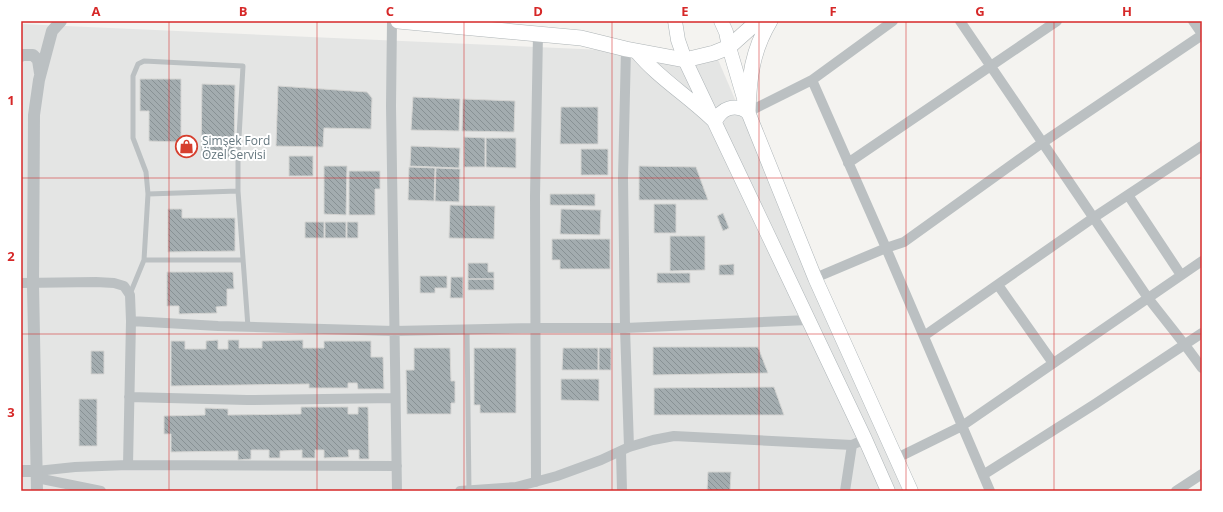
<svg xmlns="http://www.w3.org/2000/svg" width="1223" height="512" viewBox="0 0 1223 512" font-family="'Open Sans',sans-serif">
	<defs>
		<pattern id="building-back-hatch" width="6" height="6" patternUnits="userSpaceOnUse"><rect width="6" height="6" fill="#a3acaf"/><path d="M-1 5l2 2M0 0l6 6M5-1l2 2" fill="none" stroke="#889194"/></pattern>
	</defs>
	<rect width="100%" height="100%" fill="#f4f3f0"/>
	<!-- built -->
	<path fill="#e4e5e4" d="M21 24 716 55 903 491H21Z"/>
	<!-- building -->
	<path fill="url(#building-back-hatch)" stroke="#d5d5d3" d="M140 79H181V142L149 141V111H140Z
		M202 84 235 85 234 159 201 158Z
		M278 86 367 92 372 98 371 129 324 128 323 147 276 146Z
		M413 97 460 99 459 131 411 130Z
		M463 99 515 101 514 132 462 131Z
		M561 107H598V144H560Z
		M464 137 485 138V167H464Z
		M486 138H516V168L486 167Z
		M411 146 460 148 459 168 410 166Z
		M581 149H608V175H581Z
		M289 156H313V176H289Z
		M324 166H347L346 215 324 214Z
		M639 166 696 167 708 200H639Z
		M409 167 435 168 434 201 408 200Z
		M436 168 460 169 459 202 435 201Z
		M349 171H380V189H375V215H349Z
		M550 194H595V206L550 205Z
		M654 204H676V233H654Z
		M450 205 495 206 494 239 449 238Z
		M168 209H182V218H235V251L168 252Z
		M561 209 601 210 600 235 560 234Z
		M723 213 729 228 723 231 717 216Z
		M305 222H324V238H305Z
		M325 222H346V238H325Z
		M347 222H358V238H347Z
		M670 236H705V270L670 271Z
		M552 239H610V269H560V260H552Z
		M468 263H488V272H494V279H468Z
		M734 264V275H719V265Z
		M167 272H233L234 289H227V306L216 307 217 313 179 314V306H167Z
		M657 273H690V283H657Z
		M420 276H447V288H435V293H420Z
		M451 277H463V298H450Z
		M468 279H494V290H468Z
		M218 340V349H228V340H239V348H262V341L303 340V348H324V341H371V357H383L384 389H358L357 383H348V388H309V384L171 386V341H185V349H206V341Z
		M653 347H758L768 373 653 375Z
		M414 348H450L451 381H455V403H451V414H407L406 370H414Z
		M474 348H516V413H480V405H474Z
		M563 348H598V370H562Z
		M599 348H611V370H599Z
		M91 351H104V374H91Z
		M561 379H599V401L561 400Z
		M774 387 784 415H654V388Z
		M79 399H97V446H79Z
		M301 407H348V414H358V407H368L369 459H359V450H348L349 457 324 458V450H315V458H302V450L280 451V458H269V450H251V459L238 460V451L171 452V434H164V416L205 415V408L228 409V415L301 414Z
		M708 472H731L730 491H707Z"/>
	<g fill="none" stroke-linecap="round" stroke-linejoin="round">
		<defs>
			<path id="secondary" d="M675 21 678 40 685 60 865 439 888 491
				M721 21 726 32 729 47 748 112 815 278 911 491
				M636 51C658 78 690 97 715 122 721 108 735 103 748 112"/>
			<path id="primary" d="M398 21 581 38 626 49 685 60 714 53 729 47 758 21
				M748 112C749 78 752 51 770 21"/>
		</defs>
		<!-- secondary casing -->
		<use href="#secondary" stroke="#adb4b7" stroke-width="15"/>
		<!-- primary casing -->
		<use href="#primary" stroke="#aeb4b6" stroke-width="16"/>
		<!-- service -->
		<path stroke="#bbc0c2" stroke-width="5" d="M148 194 238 191
			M144 260H243
			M130 294 144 260 148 194 146 172 133 138V76L138 64 144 61 243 66 238 155V191L248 327
			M467 330 469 491"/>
		<!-- minor -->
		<path stroke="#bbc0c2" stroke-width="10" d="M392 21 391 106 397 491
			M960 21 1148 298 1185 345 1202 368
			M1193 21 1202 34
			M626 49 623 178 625 328 629 447
			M812 80 886 248 990 491
			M748 112 812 80 893 21
			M848 163 1057 21
			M1128 195 1181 275
			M815 278 886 248 904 242 1042 143 1202 35
			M21 283 96 282 114 283 124 286 130 295 131 321 128 465
			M998 285 1053 363
			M131 321 218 326 394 331 535 328H625L808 320
			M924 336 1093 218 1202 146
			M129 397 247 400 395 398
			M621 451 622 491
			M897 458 962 426 1202 261
			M37 471 75 467 128 465 397 466
			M983 475 1095 404 1202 333
			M37 478 101 491
			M536 482 535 196 538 34
			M460 491 516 487 557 476 601 460 629 447 653 440 674 436 852 445 865 439
			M845 491 852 445
			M1176 491 1202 474"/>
		<!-- tertiary -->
		<path stroke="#bbc0c2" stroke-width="12" d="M21 56 22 55H33L38 60 40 73
			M21 471H37
			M37 491 33 284 34 115 39 80 52 31 61 21"/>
		<!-- secondary -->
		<use href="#secondary" stroke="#fff" stroke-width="14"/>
		<!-- primary -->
		<use href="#primary" stroke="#fff" stroke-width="15"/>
	</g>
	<!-- grid -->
	<path fill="none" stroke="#d62828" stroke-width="1" stroke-opacity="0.55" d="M169 21V491M317 21V491M464 21V491M612 21V491M759 21V491M906 21V491M1054 21V491M21 178H1202M21 334H1202"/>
	<!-- icons -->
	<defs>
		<symbol id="shop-ring" viewBox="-11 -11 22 22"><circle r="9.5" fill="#fff" stroke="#d63f2e" stroke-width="1.5"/><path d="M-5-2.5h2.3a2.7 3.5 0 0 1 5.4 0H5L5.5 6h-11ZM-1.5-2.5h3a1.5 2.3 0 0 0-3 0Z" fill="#d63f2e"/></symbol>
	</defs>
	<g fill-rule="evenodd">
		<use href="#shop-ring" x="174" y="134" width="25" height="25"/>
	</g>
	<g text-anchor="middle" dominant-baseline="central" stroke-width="4" stroke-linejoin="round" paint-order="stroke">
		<!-- poi labels -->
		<g font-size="12" fill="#65777f" stroke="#fff" text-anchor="start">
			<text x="202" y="140">Şimşek Ford<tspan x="202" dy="14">Özel Servisi</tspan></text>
		</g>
	</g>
	<!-- border -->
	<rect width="1223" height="512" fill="none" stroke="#ffffff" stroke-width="44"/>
	<rect x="22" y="22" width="1179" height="468" fill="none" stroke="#d62828" stroke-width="1.5"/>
	<g font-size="13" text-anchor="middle" font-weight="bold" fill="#d62828">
		<text x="96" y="16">A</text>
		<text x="243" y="16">B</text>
		<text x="390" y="16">C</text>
		<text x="538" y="16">D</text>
		<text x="685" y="16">E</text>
		<text x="833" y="16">F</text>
		<text x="980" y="16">G</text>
		<text x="1127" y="16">H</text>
		<text x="11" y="105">1</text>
		<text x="11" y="261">2</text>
		<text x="11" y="417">3</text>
	</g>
</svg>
